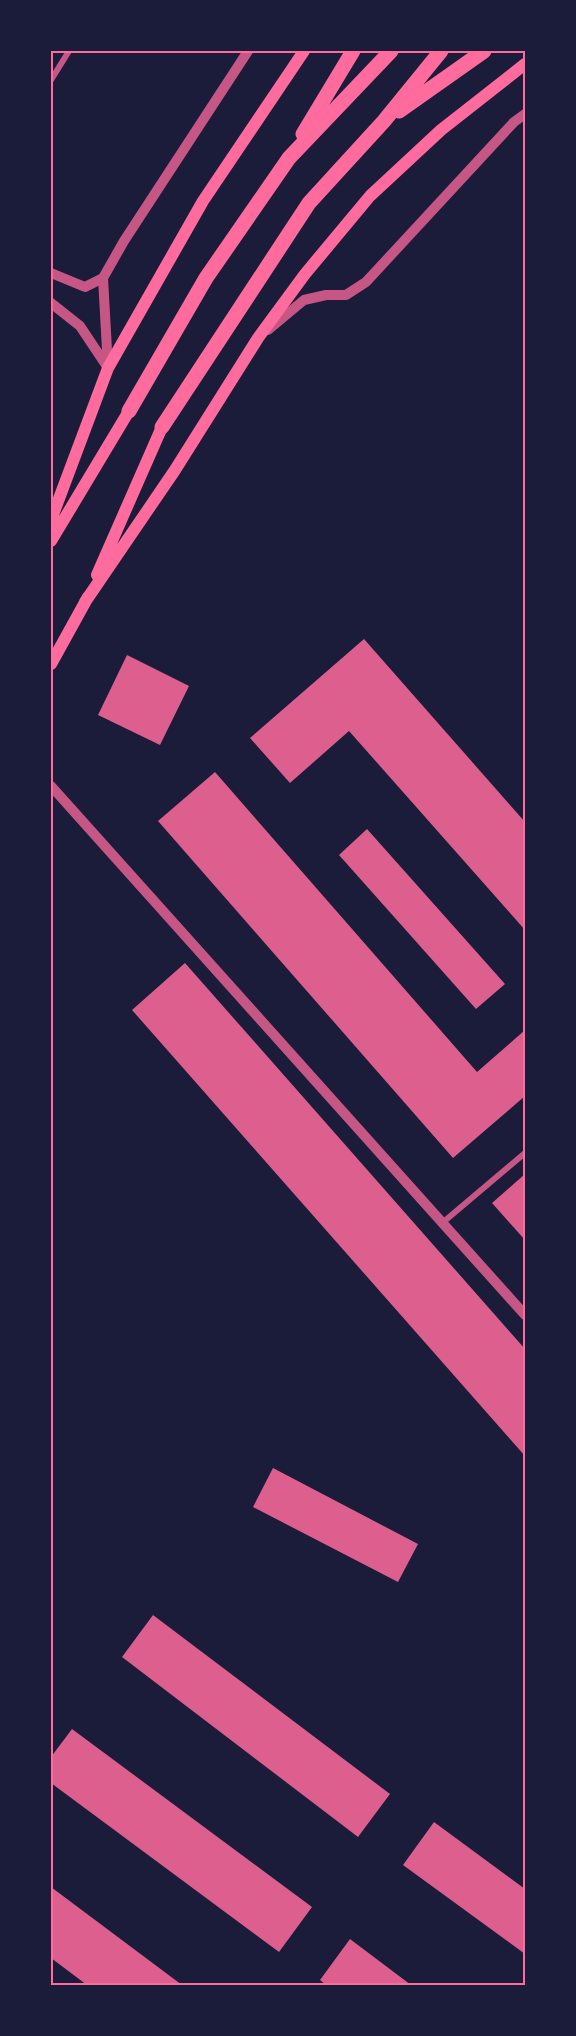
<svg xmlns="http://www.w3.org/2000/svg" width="576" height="2036" viewBox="0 0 576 2036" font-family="'Alegreya Sans',sans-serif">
	<rect width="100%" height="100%" fill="#1b1b3a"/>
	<!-- building -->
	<path fill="#dd5f8e" d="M364 639 525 822V930L349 731 290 783 250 738Z
		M127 655 189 686 160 745 98 715Z
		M215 772 477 1072 525 1030V1096L453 1158 158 821Z
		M367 829 505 984 476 1009 339 855Z
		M185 963 525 1349V1456L132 1010Z
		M525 1174V1240L492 1203Z
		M273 1468 418 1544 398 1582 253 1507Z
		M153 1615 390 1794 358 1837 122 1657Z
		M72 1729 312 1907 279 1952 51 1783V1757Z
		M434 1822 525 1889V1954L403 1865Z
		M51 1887 182 1985H87L51 1958Z
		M350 1939 411 1985H326L320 1980Z"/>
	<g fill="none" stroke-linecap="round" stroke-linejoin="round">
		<!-- minor -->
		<path stroke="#c65784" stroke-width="6" d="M51 80 69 51
			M441 1224 525 1153"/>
		<!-- tertiary -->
		<path stroke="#c65784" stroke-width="10" d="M51 273 85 287 103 278
			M51 303 80 326 108 368
			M268 330 304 300 326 295H346L366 282 514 122 525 114
			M108 368 103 278 124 241 248 51
			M51 786 525 1315"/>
		<!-- secondary -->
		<path stroke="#ff6b9d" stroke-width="12" d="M51 520 108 368 203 201 304 51
			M51 541 129 411
			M97 575 162 427
			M85 602 175 470 258 338 305 274 370 196 441 130 525 64
			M51 664 88 597"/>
		<!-- primary -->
		<path stroke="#ff6b9d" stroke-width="15" d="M399 111 484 51
			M303 134 353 51
			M129 411 206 278 289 158 391 51
			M162 427 309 203 384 121 441 51"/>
	</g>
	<!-- border -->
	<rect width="576" height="2036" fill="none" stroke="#1b1b3a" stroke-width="105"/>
	<rect x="52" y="52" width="472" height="1932" fill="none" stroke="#ff6b9d" stroke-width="2"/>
</svg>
